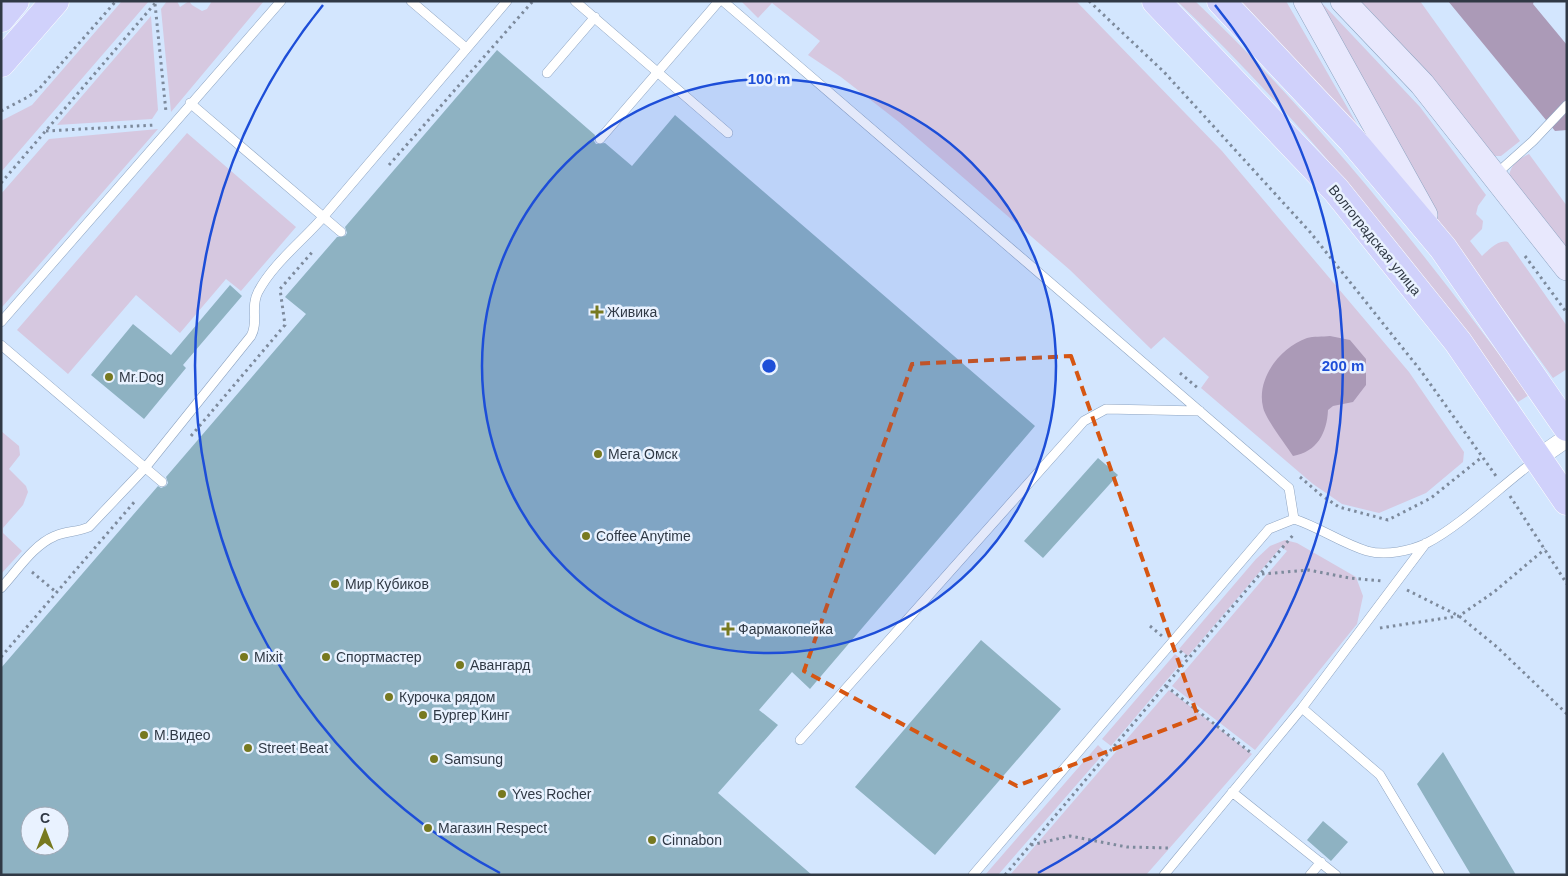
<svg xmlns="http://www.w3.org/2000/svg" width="1568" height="876" viewBox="0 0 1568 876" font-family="Arial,sans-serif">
	<rect width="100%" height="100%" fill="#d3e6fe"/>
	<!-- green -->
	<path fill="#d6c8e0" d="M122 1H149L1 172V121L32 105Z
		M167 1H177L180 7 189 1 192 5 202 11 207 9 212 1H264L171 112 161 9Z
		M741 1H1076L1222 151 1409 372 1464 452 1463 462 1426 493 1379 513 1342 504 1313 484 1201 388 1209 377 1164 337 1151 349 1070 270 899 122 841 77 808 55 820 41 772 3 758 18Z
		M1177 1H1195C1320 120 1427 256 1529 395L1518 402C1415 261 1304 122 1177 1Z
		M1241 1H1286L1358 126Z
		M1320 1 1420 107 1486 195 1478 206 1476 214 1483 221 1482 229 1470 241 1482 256C1489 250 1498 239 1508 242L1567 326V369L1553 378 1423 199Z
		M1356 1H1420L1520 141 1501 156H1491Z
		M151 16 158 110 152 119 57 125Z
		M158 129 3 306 1 308V194L49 139Z
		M187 133 296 227 241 291 226 279 180 333 136 295 68 374 17 330Z
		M1529 154 1567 206V258L1509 182C1508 167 1516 160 1529 154Z
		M1 431 19 446 20 455 9 469 26 486 28 492 23 505 3 528V533L22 551 1 574Z
		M1285 540 1297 543 1356 577 1363 596 1357 624 1255 750 1172 686 1287 551 1281 547 1188 656 1179 649 1256 559 1270 546Z
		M1175 654 1183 661 1111 746 1102 739Z
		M1169 690 1252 754 1146 875H1010Z
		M1098 745 1105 752 998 875H985Z"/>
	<!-- forest -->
	<path fill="#ab9ab7" d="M1448 1H1534L1533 4 1567 45V130L1555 131Z
		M1330 336 1350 340 1366 359V385L1353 402 1333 406 1328 410C1327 433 1317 452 1293 456 1286 445 1265 418 1263 407 1256 378 1281 347 1307 338 1313 336 1323 337 1330 336Z"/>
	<!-- building -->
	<path fill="#8eb2c2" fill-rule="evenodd" d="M497 50 595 135 594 141 596 144 605 143 632 166 675 115 1035 426 810 689 792 672 759 710 778 725 718 793 812 875H1V668L158 486 161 488 166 486 168 483 166 477 306 314 285 297 337 237 345 236 347 233 345 227ZM30 816H60V846H30Z
		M230 285 242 296 183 365 186 368 144 419 91 375 133 324 171 355Z
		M1098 458 1118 475 1043 558 1024 541Z
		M981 640 1061 709 935 855 855 787Z
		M1443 752 1516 875H1471L1417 784Z
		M1323 821 1348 842 1331 861 1307 840Z"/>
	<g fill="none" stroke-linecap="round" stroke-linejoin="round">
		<defs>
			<path id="service" d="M411 1 466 48
				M575 1 728 133
				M723 1 1289 488 1294 519
				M547 73 595 17
				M190 103 341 232
				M600 139 719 1
				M1495 175 1533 141 1567 105
				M1 322 281 1
				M1 345 162 482
				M1 588C17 571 33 545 55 536 66 531 78 532 89 527L145 468 251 336C259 322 250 307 258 292 273 263 304 240 325 215 386 144 446 72 507 1
				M1302 708 1380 775 1440 875
				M800 740 1084 421 1106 409 1200 411
				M1232 792 1336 875
				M973 875 1269 529 1294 519C1319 527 1341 543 1367 551 1386 556 1410 551 1427 543 1462 525 1503 484 1536 460
				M1164 875 1302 708 1426 543
				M1310 875 1321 862"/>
			<path id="minor" d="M1538 458 1567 438"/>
			<path id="secondary" d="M1306 1 1425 215
				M1343 1 1422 84 1567 268"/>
			<path id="primary" d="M1156 1 1336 190 1458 342 1567 501
				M1221 1 1352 140 1443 248 1567 427
				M1 18 15 1
				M1 63 55 1"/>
		</defs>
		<!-- service casing -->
		<use href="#service" stroke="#8ea4c1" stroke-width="10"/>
		<!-- minor casing -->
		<use href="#minor" stroke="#8ea4c1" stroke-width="19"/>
		<!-- secondary casing -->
		<use href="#secondary" stroke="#8ea4c1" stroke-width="26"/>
		<!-- primary casing -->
		<use href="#primary" stroke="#fff" stroke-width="29"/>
		<!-- path -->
		<path stroke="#7d8a9c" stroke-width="3" stroke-dasharray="2.5 4" stroke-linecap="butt" d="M1089 1 1164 72 1310 232 1421 371 1496 476
			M155 4 166 112
			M1 111 28 97 39 89 116 1
			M46 131 155 125
			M389 165 533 1
			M1 183 157 1
			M1525 256 1567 313
			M1180 373 1199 389
			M191 436 285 325 280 289 314 250
			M1300 477 1321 495 1339 507 1388 520 1431 498 1482 457
			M1510 496 1567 584
			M32 572 56 592
			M1262 574 1309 570 1349 578 1382 581
			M1407 590 1459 616 1497 647 1567 714
			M1150 626 1162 636
			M1380 628 1459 616 1494 592 1545 549
			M1180 651 1189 659
			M1 657 136 500
			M1166 686 1250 752
			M1031 845 1070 836 1127 847 1170 848
			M1005 875 1294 534"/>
		<!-- service -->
		<use href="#service" stroke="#fff" stroke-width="9"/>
		<!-- minor -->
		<use href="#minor" stroke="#fff" stroke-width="18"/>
		<!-- secondary -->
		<use href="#secondary" stroke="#e8e8fd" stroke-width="25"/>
		<!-- primary -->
		<use href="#primary" stroke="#d0d1fb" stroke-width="28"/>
	</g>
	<!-- marked area -->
	<path fill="none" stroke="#d65612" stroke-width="4" stroke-dasharray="10 6" stroke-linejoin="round" d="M1071 356 1198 717 1017 786 804 671 912 364Z"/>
	<!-- distance rings -->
	<circle cx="769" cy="366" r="287" fill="#1d4ed8" fill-opacity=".12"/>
	<g fill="none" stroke="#1d4ed8" stroke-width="2.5">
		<circle cx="769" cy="366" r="287"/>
		<path d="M500 873A574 574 0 0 1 323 5M1215 5A574 574 0 0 1 1038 873"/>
	</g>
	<!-- markers -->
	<g fill="#777920" stroke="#e9f2ff" stroke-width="2">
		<path d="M594.5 304.5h5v5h5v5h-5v5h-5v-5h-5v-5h5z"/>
		<circle cx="109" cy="377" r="5"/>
		<circle cx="598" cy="454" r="5"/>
		<circle cx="586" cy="536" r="5"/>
		<circle cx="335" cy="584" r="5"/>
		<path d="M725.5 621.5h5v5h5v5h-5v5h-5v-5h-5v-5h5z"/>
		<circle cx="244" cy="657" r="5"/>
		<circle cx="326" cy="657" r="5"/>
		<circle cx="460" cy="665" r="5"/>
		<circle cx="389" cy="697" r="5"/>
		<circle cx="423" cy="715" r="5"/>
		<circle cx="144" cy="735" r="5"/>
		<circle cx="248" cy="748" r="5"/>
		<circle cx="434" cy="759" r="5"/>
		<circle cx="502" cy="794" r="5"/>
		<circle cx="428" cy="828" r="5"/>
		<circle cx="652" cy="840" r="5"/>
	</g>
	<g text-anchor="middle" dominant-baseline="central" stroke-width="5" stroke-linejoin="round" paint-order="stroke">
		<!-- street labels -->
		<g font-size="14" fill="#303945" stroke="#e9f2ff">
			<text transform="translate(1375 240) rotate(51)">Волгоградская улица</text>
		</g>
		<!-- poi labels -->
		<g font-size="14" fill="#303945" stroke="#e9f2ff" text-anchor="start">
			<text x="607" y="312">Живика</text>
			<text x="119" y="377">Mr.Dog</text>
			<text x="608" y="454">Мега Омск</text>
			<text x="596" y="536">Coffee Anytime</text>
			<text x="345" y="584">Мир Кубиков</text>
			<text x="738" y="629">Фармакопейка</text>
			<text x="254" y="657">Mixit</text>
			<text x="336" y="657">Спортмастер</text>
			<text x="470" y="665">Авангард</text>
			<text x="399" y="697">Курочка рядом</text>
			<text x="433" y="715">Бургер Кинг</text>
			<text x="154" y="735">М.Видео</text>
			<text x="258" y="748">Street Beat</text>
			<text x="444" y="759">Samsung</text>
			<text x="512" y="794">Yves Rocher</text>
			<text x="438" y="828">Магазин Respect</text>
			<text x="662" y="840">Cinnabon</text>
		</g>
	</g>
	<circle cx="769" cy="366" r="8" fill="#1d4ed8" stroke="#e9f2ff" stroke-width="2.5"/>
	<g font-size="15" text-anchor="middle" font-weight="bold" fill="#1d4ed8" stroke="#e9f2ff" stroke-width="5" stroke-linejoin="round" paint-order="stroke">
		<text x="769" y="84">100 m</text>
		<text x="1343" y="371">200 m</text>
	</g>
	<!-- border -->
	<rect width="1568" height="876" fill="none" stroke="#303945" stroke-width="5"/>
	<!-- north arrow -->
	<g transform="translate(45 831)"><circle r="24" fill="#e9f2ff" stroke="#9fa8b5"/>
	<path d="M0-4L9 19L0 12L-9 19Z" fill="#777920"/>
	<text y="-8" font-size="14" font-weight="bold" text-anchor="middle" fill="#303945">С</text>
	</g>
</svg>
